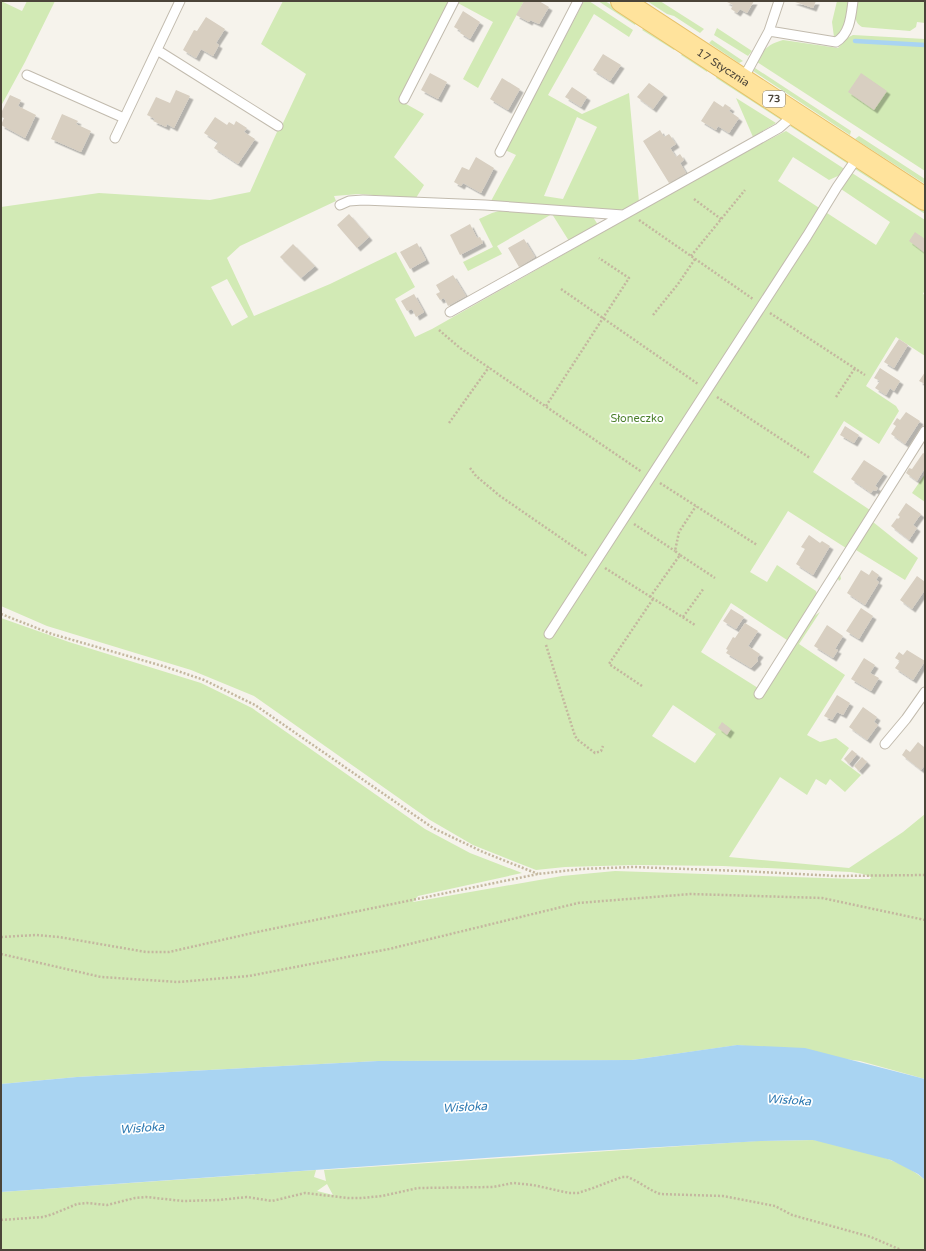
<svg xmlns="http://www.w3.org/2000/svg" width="926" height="1251" viewBox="0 0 926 1251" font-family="'Varela Round',sans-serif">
	<defs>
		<filter id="shadow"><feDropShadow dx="3.5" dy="3.5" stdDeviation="0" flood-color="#0004"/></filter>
	</defs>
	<rect width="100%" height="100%" fill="#f6f3ec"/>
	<!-- green -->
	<path fill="#d2eab5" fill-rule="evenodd" d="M1 1 22 11 27 1H55L25 62 1 106Z
		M283 1H450L399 100 424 114 394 157 424 185 416 198 359 194 334 196 336 201 240 246 227 258 254 316 330 284 396 252 415 287 395 299 415 337 432 329 737 156 786 131 846 170 840 175 829 180 793 157 778 181 876 245 890 222 841 189 852 173 925 220V290L923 294 925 295V356L896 337 866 386 896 406 899 411 879 444 844 421 813 472 870 510 846 548 788 511 750 572 767 582 777 565 816 591 817 594 787 640 731 603 701 652 758 688 813 617 820 612 799 644 845 675 807 735 820 742 836 738 849 748 841 760 861 775 845 792 830 779 826 785 816 779 807 795 780 777 729 857 849 868 903 832 925 814V1079L860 1061 738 1045 632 1060 378 1061 77 1077 1 1084V618L69 642 201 683 252 708 425 829 470 853 522 873 418 896 413 902 562 876 615 871 855 879H870L871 877 863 874 851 872 723 866 635 865 565 867 536 870 473 845 430 820 254 696 191 670 47 626 1 606V207L99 193 210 200 250 192 277 132 283 123 306 74 261 44ZM227 279 248 317 232 326 211 287ZM673 705 716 734 695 763 652 736Z
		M457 1H524L478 88 463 79 493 22 456 2Z
		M584 1H589L633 30 629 37 594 14 548 95 582 114 629 93 639 202 627 209 620 210 491 201 516 155 505 150ZM577 117 597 127 563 199 544 196Z
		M598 1H605L637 21 635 25Z
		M647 1H660L704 29 700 33 674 16 667 14Z
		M837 1H850C848 13 847 32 834 37L832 22Z
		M857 1H925V23L917 22 916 27 910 31 862 27C852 22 856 10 857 1Z
		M645 27 676 47 674 50 642 30Z
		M717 28 752 51 748 56 714 35Z
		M853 35 925 39V171L757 62C764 49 768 44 783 40L838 48 847 38Z
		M712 40 743 61 739 63 709 43Z
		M683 53 708 68 707 72 681 55Z
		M755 68 851 131 850 135 753 71Z
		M717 76 782 116 781 120 716 78Z
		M736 98 776 123 753 137Z
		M794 124 850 160 848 164 790 126Z
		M859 136 925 179V184L855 139Z
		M858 167 925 210V214L855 169Z
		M499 211 593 217 598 225 569 241 552 214 497 246 502 254 468 271 463 262 493 247 479 219 492 213Z
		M925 474V502L912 493Z
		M882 504H885L873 522 918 558 905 580 856 550 840 574 841 579 839 581 837 576Z
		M814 1140C847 1147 899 1156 925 1180V1250H1V1192L316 1170 314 1177 326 1181 324 1170 757 1141ZM327 1184 333 1195 317 1191Z"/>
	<!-- water -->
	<path fill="#a9d4f2" d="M737 1045 805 1048 925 1079V1180L918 1174 891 1160 813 1140 761 1141 543 1154 1 1192V1084L77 1077 378 1061 632 1060Z"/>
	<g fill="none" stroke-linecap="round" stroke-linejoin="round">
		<!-- stream -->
		<path stroke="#a9d4f2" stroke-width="4.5" d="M855 41 925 45"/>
	</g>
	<!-- building -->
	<path fill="#d8cfc1" filter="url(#shadow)" d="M524 1H539L549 7 539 24 530 20 529 22 516 15Z
		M725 1H754L747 13 740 9 737 13 731 9 733 5Z
		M792 1H816L813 8Z
		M463 11 480 22 470 39 460 33 461 31 454 27Z
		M206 17 225 29 216 43 219 45 213 56 201 49 196 58 183 50 194 30 197 31Z
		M603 54 621 65 610 81 593 70Z
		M430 73 447 82 438 99 421 90Z
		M861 73 887 91 874 110 848 92Z
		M502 78 520 89 508 110 490 99Z
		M649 83 664 94 653 109 637 97Z
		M572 87 587 97 581 107 565 97Z
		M176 90 190 96 174 128 167 124 166 127 153 121 155 119 147 115 156 97 170 103Z
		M10 95 21 100 18 106 36 115 25 138 1 125 4 118 1 117V113Z
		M714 101 723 107 725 104 731 108 729 111 739 118 729 133 718 126 716 130 701 121Z
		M62 114 78 121 76 124 91 131 81 152 51 139Z
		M215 117 227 125 229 122 234 125 236 121 247 128 244 132 255 139 238 164 214 148 218 142 204 133Z
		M660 130 664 137 669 134 676 144 670 148 676 157 680 154 684 160 680 163 686 173 669 183 643 141Z
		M476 157 494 168 481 193 463 183 461 186 454 182 462 167 469 170Z
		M349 214 369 237 357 248 337 225Z
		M470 224 477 238 480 237 483 243 460 255 450 235Z
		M915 232 925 239V253L909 241Z
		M524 239 535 257 519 267 508 248Z
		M417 243 426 260 410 269 400 252Z
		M293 244 315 266 301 278 280 257Z
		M453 275 466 296 448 306 444 298 440 300 436 294 440 292 436 285Z
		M414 294 424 312 416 317 412 309 407 311 401 301Z
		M899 339 908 345 894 368 884 362Z
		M880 368 900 381 894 391 890 388 886 395 875 388 880 381 874 378Z
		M925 372V384L919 381Z
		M906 412 920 421 905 444 891 434 896 426 893 424 897 418 900 420Z
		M845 426 859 435 854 443 840 435Z
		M923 453 925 454V468L917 481 906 473 909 468 912 469Z
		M864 460 884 473 875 486 878 488 876 491 873 490 871 493 851 479Z
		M906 503 921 514 913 525 917 528 909 540 891 526 897 518 898 519 900 517 898 515Z
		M809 535 820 543 822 541 830 546 813 575 796 564 805 549 801 547Z
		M861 570 869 575 872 570 879 575 876 580 879 582 865 605 847 593Z
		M917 576 925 582V590L912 609 900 600Z
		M861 608 873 616 859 639 846 631Z
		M731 609 744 617 736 629 723 621Z
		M745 623 758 631 748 646 760 654 757 658 758 661 751 668 726 653 728 650 726 649 733 637 735 638Z
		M827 625 843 636 835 649 838 650 833 658 814 646Z
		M907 650 925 661 913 680 895 668 900 661 895 658 899 652 903 655Z
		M864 658 875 665 870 673 879 678 871 691 851 679Z
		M837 695 850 703 843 715 837 712 832 720 824 716Z
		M863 707 877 717 874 722 878 725 867 740 849 727Z
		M722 722 731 729 727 735 718 728Z
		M918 742 925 748V765L921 770 902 755 906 749 910 752Z
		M852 750 857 754 849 764 844 759Z
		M862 757 867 762 859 771 854 766Z"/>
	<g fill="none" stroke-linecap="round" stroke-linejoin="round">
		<defs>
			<path id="lane" d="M769 31 836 42C850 34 851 16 853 1
				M157 50 278 126
				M27 75 124 118
				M743 79 769 31 779 1
				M404 99 454 1
				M115 138 180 1
				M500 152 578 1
				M340 205 349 201 363 200 485 205 623 215
				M450 312 779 128 795 114
				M549 634 807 236 837 187 859 155
				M759 694 925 431
				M885 744 906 719 925 692"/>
			<g id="primary">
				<path id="s1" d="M622 1 925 199"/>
			</g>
		</defs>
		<!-- lane casing -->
		<use href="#lane" stroke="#c2bbae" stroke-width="11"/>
		<!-- primary casing -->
		<use href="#primary" stroke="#e6c16a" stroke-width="24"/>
		<!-- path -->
		<path stroke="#c4b79f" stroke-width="2.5" stroke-dasharray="2 2" stroke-linecap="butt" d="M694 199 721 219
			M639 220 753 299
			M691 256 745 190
			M561 289 698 384
			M770 313 865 375
			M653 315 678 284 695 259
			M439 330 460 348 642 472
			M717 397 810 458
			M836 397 855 368
			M546 406 629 278 599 258
			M449 423 489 367
			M470 468 476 476 500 496 587 556
			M660 483 757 545
			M634 524 675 551
			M680 555 675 551 679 532 696 506
			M605 568 695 625
			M650 597 680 555 715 578
			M1 614 52 634 166 667 204 680 255 705 433 828 483 852 538 874
			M683 617 704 588
			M546 645 575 736 578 740 595 753 601 751 603 746
			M642 686 609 664 653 599
			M1 937 36 935 59 937 146 952H169L257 932 538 874 581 869 634 867 741 871 837 876 925 875
			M1 954 101 977 178 982 249 976 352 956 389 949 578 903 691 894 822 898 925 920
			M1 1220 43 1217 53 1214 77 1204 87 1203 107 1205 135 1198 146 1197 183 1201 219 1200 247 1197 272 1201 305 1193 348 1198H362L382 1196 418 1188 493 1187 513 1183 533 1185 569 1193H578L593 1188 622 1177H628L636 1181 653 1191 660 1194 723 1196 775 1206 792 1215 871 1237 901 1250"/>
		<!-- lane -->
		<use href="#lane" stroke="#fff" stroke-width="9"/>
		<!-- primary -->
		<use href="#primary" stroke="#ffe39c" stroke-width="22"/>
	</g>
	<g text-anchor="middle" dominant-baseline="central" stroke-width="3.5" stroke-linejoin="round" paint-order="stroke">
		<!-- shield labels -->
		<rect fill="#fff" stroke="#817c74" stroke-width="1" x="763" y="91" width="22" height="16" rx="3"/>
		<g font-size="10" font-weight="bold" fill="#4b4439">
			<text x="774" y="99">73</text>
		</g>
		<!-- street labels -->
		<g font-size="11" fill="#4b4439" stroke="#fff">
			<text stroke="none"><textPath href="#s1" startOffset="121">17 Stycznia</textPath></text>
		</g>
		<!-- park labels -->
		<g font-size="11" fill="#4a7f2a" stroke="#fff">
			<text x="637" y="418">Słoneczko</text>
		</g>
		<!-- water labels -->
		<g font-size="12" font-style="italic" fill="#2e7ab2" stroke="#fff">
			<text transform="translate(789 1100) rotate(4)">Wisłoka</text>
			<text transform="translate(465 1107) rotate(-3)">Wisłoka</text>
			<text transform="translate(142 1128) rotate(-4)">Wisłoka</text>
		</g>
	</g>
	<!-- border -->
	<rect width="926" height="1251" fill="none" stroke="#4b4439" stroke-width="4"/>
</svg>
